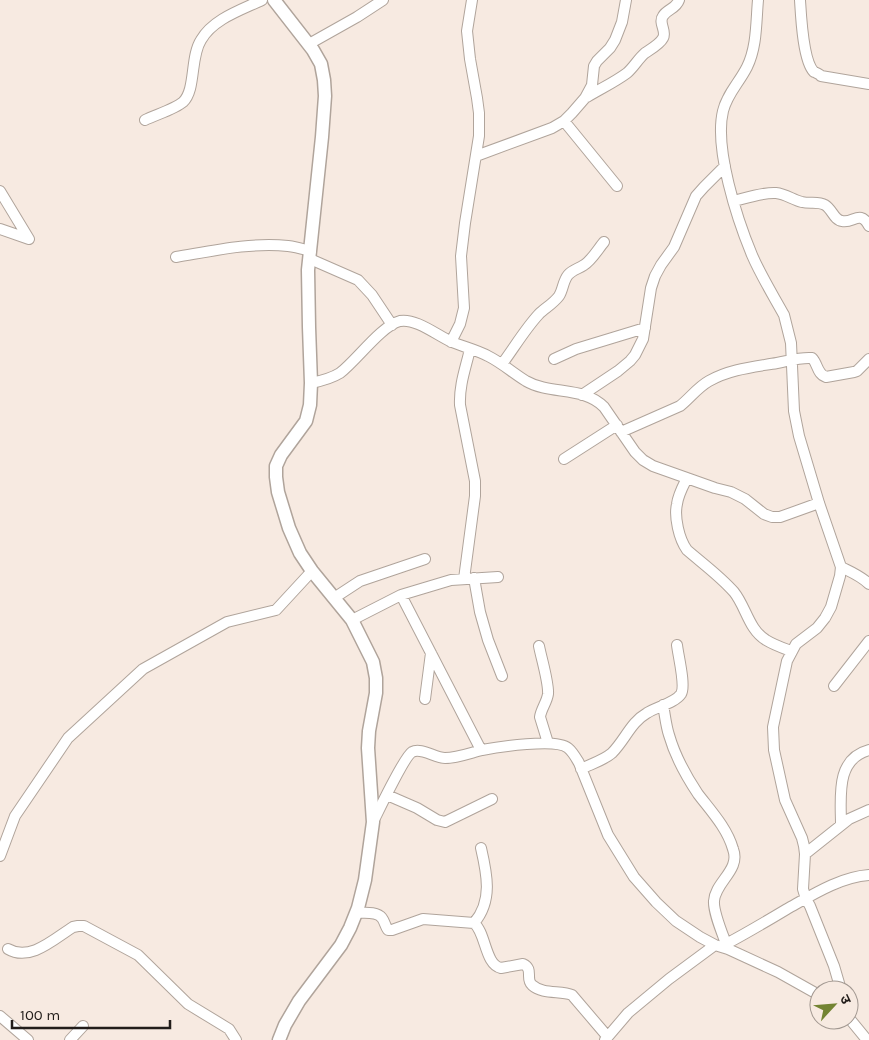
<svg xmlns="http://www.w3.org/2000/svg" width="869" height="1040" viewBox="0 0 869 1040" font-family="Karla,'Noto Sans Devanagari',sans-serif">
	<rect width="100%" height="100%" fill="#f7eae1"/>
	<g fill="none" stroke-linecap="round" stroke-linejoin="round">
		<defs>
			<path id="minor" d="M758 0C756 22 757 47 747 67 739 83 727 94 723 111 714 148 737 219 752 255 761 276 773 295 784 315L791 343 794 411 799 436 819 503 841 567 840 576 831 607 825 618 817 628 796 644 787 661 773 727 774 750 785 800 802 838 804 846 805 854 803 889 806 899 810 906 834 966 841 990
				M800 0C801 16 803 61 814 72 815 72 821 75 821 76L869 84
				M309 44 357 17 383 0
				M587 97C600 89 615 82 627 73 634 67 638 59 645 53 651 49 660 44 663 38 667 31 658 23 663 16 667 9 676 9 679 0
				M145 120C155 115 175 109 183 102 196 90 190 57 201 40 213 19 241 10 262 0
				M564 121 617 186
				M476 156 552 128 564 121 572 113 585 98 592 85 594 66 597 61 610 48 615 40 622 22 626 0
				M0 191 29 239 0 229
				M734 201C746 198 764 192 776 193 786 194 793 200 802 202 810 204 818 201 825 205 832 209 834 220 842 221 853 224 860 209 869 226
				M176 257C212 251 251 242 288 246 296 247 303 249 311 251
				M310 259 358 280 372 295 392 325
				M451 342 460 324 464 308 461 256 465 223 479 136V113L477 98 470 59 467 31 472 0
				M554 359 576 349 645 328
				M502 364C514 348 525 329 539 314 545 308 553 304 559 296 563 290 563 281 568 275 572 270 578 269 584 265 592 260 598 249 604 242
				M311 383C321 381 332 378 340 373 357 360 381 326 400 321 416 318 438 336 452 342 464 347 477 350 488 356 502 363 513 373 526 381 550 395 584 386 604 407L635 452 643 460 653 466 715 488 731 492 745 499 764 514 772 517H780L819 503
				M582 395 618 371 630 361 635 355 643 339 651 288 655 276 661 265 674 247 696 196 704 187 725 166
				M621 432 680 406C690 398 698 387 709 381 730 369 754 367 777 363 788 361 800 357 812 358 818 364 817 374 826 377L854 372 857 371 869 359
				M564 459 617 425
				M687 478C683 486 678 495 677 504 674 517 679 539 687 550 702 563 720 576 734 592 746 607 749 630 766 640 774 645 783 648 791 651
				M841 567C851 572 861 576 869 584
				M474 578 480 612 488 640 502 676
				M464 579 475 496V481L460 405C459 385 466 367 470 349
				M401 595 481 750
				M334 598 360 581 425 559
				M352 620 401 595 451 580 498 577
				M539 646C541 657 549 683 548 694 547 702 541 709 540 717L548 743
				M834 686 869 641
				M425 699 431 653
				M663 705C665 715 666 726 669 735 675 756 686 776 698 794 711 811 727 828 733 849 741 870 715 882 714 901 713 913 724 937 728 949
				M581 769C591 764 604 760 612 753 625 740 631 722 647 713 656 707 675 703 681 694 686 686 678 655 677 645
				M387 795 417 808 437 820 445 822 492 799
				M373 822C379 810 404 757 412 752 421 747 435 758 445 758 457 758 470 753 482 750 498 747 556 738 568 748 573 752 576 758 579 763L608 835 634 877 656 902 676 921 700 937 715 945 728 949 778 972 819 995
				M841 825C841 798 835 759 869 750
				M805 854 849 819 869 810
				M0 856 15 816 68 738 143 669 227 622 276 610 312 571
				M356 913C364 913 377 911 382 918 385 922 385 926 388 930H392L423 919 474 923C486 933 485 965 501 968L523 964C534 969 525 979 532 985 543 995 561 990 572 995L607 1036
				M474 923C493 901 487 874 481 848
				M726 944C747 933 767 921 787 909 812 895 840 877 869 875
				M8 949C30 962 54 939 73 927L78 926H84L138 955 188 1004 229 1029 236 1040
				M0 1016 28 1040
				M849 1018 867 1040
				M70 1040 83 1026
				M605 1040 628 1013 669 979 715 945"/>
			<path id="tertiary" d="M274 0 313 50 321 64 324 80 325 96 322 137 308 270 309 327 311 383 310 405 306 421 281 455 276 466V477L278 492 289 528 300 553 312 571 352 620 373 662 376 678V693L369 731 368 748 373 822 365 880 358 908 350 928 341 945 299 1001 285 1025 279 1040"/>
		</defs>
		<!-- minor casing -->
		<use href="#minor" stroke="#b0a49b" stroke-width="12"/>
		<!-- tertiary casing -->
		<use href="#tertiary" stroke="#b0a49b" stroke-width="15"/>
		<!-- minor -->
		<use href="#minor" stroke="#fff" stroke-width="10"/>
		<!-- tertiary -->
		<use href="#tertiary" stroke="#fff" stroke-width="12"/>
	</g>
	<!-- north arrow -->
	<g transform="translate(834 1005) rotate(64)"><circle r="24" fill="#f7eae1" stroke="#a29891"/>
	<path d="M0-4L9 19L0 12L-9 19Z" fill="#738433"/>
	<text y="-8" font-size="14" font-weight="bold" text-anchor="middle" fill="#221d1a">उ</text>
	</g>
	<!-- scale -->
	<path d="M12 1020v8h158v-8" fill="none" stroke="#221d1a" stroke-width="2.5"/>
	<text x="20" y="1020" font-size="15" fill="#221d1a" stroke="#f7eae1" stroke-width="4" paint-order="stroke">100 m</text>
</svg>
